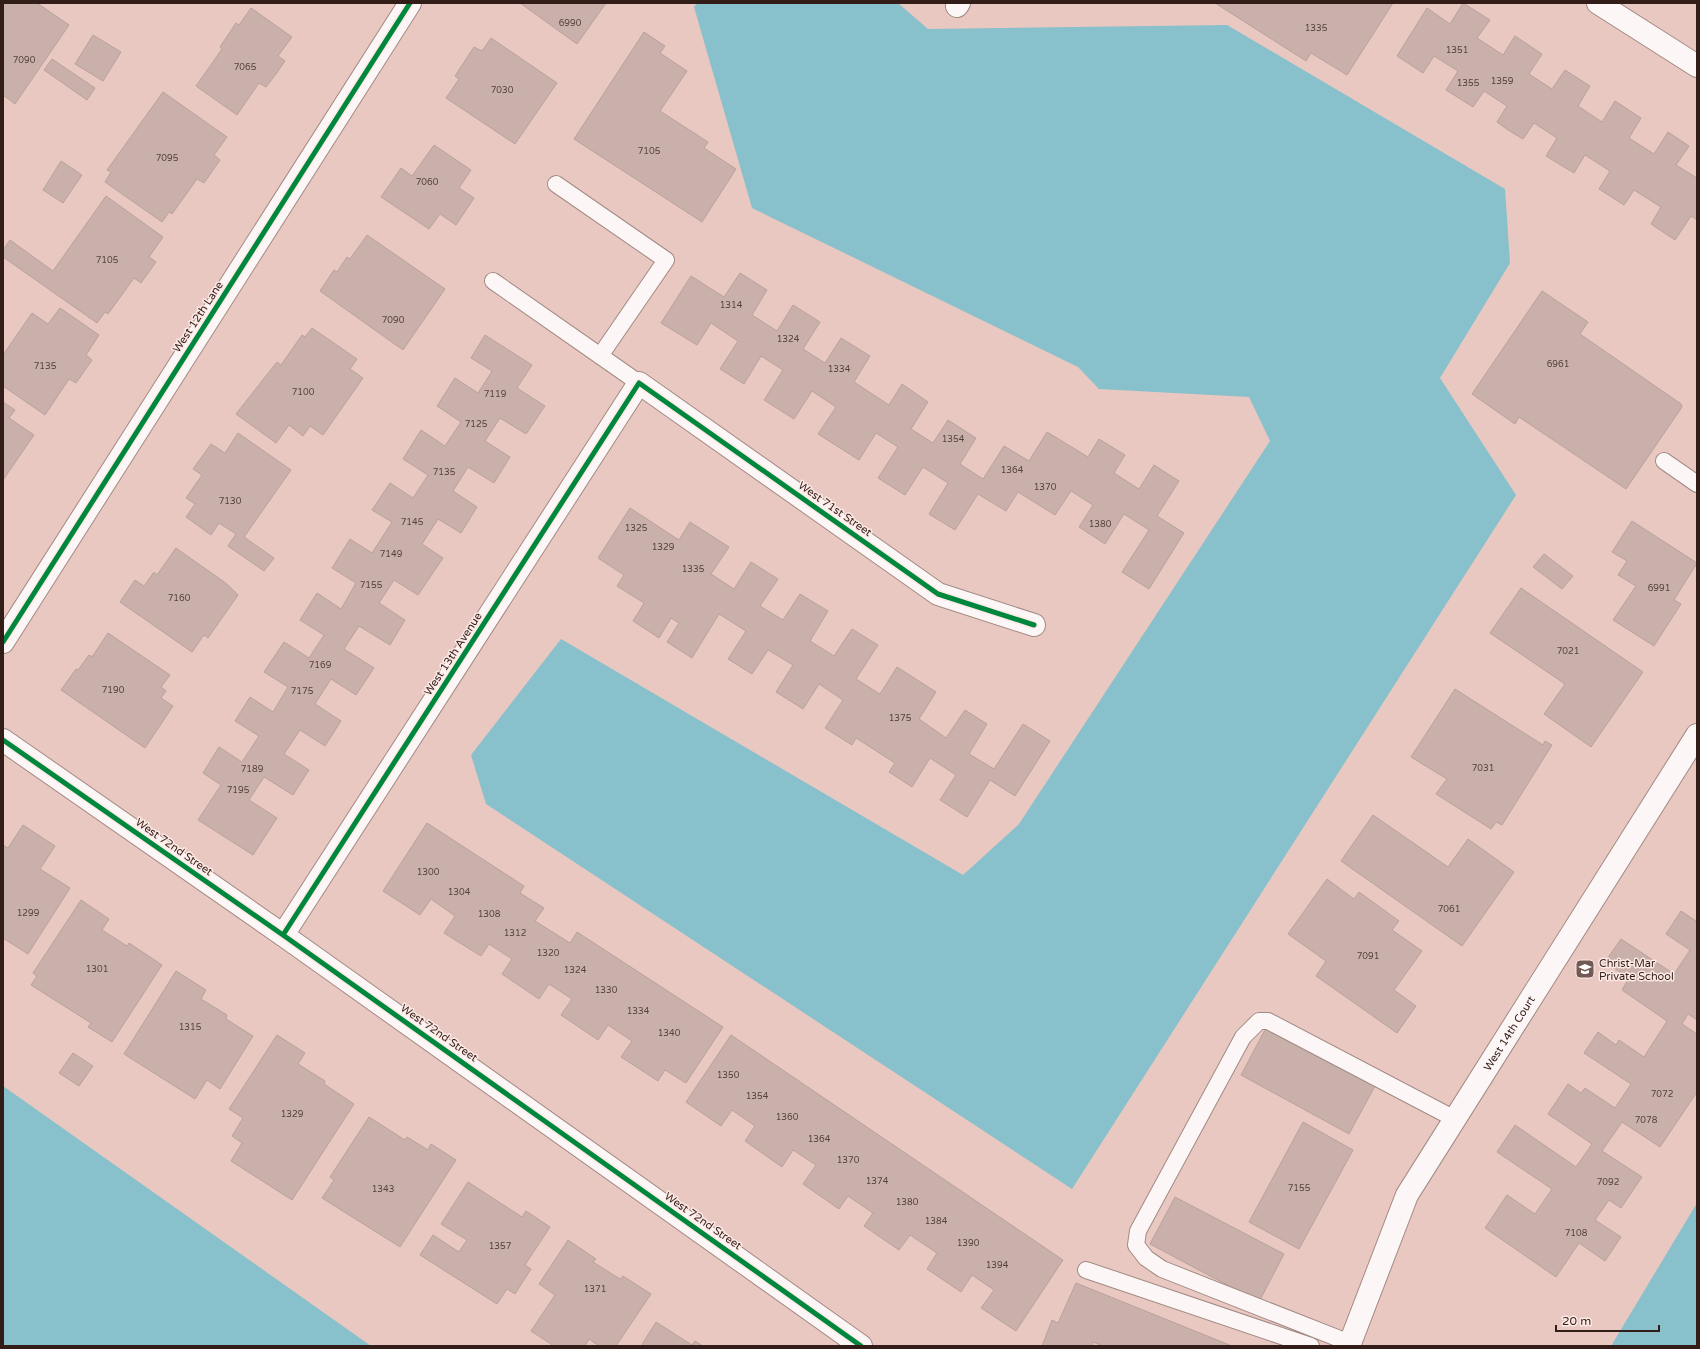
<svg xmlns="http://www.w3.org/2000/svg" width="1700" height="1349" viewBox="0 0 1700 1349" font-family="'Varela Round',sans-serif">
	<rect width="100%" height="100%" fill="#e9c8c1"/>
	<!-- water -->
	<path fill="#88c0cb" d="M697 3H898L928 29 1227 25 1505 189 1510 263 1440 378 1516 495 1072 1189 486 804 471 755 561 639 963 875 1019 824 1270 441 1249 397 1099 389 1078 367 752 208 694 7Z
		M3 1086 371 1346H3Z
		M1697 1203V1346H1611Z"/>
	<!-- building -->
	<path fill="#c9b0aa" stroke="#baa19b" d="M3 3H37L69 25 15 104 3 95Z
		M520 3H606L577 44Z
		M1215 3H1393L1347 75 1311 53 1306 61Z
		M1463 3 1490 20 1477 38 1503 55 1515 36 1542 54 1529 74 1552 89 1565 70 1590 86 1578 106 1602 122 1615 101 1641 118 1629 138 1654 154 1668 132 1689 146 1676 165 1697 178V220L1691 216 1675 240 1651 224 1661 207 1634 190 1624 205 1599 189 1610 171 1585 155 1574 173 1546 156 1557 138 1534 123 1523 139 1508 130 1497 122 1507 106 1484 91 1473 107 1446 90 1458 71 1434 56 1423 73 1397 56 1427 8 1450 24Z
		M251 8 292 37 278 56 285 61 276 74 266 87 259 83 237 115 196 86 222 49 220 47 236 23 239 25Z
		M644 32 665 46 660 53 687 71 660 111 708 142 704 148 736 169 702 222 574 139Z
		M93 35 121 52 103 81 75 64Z
		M491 38 557 83 515 144 446 98 459 79 455 76 474 47 482 51Z
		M52 59 95 88 87 100 44 70Z
		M163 92 227 137 214 155 220 160 204 183 197 179 172 214 169 212 162 222 105 182 111 172 107 170Z
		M434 145 471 170 459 188 474 198 456 225 440 214 429 229 381 197 401 168 412 176Z
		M61 161 82 175 63 203 43 190Z
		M106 196 163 237 149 257 156 262 141 283 134 278 108 314 105 312 97 323 3 257V250L10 240 53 271Z
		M367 235 445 289 403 350 320 291 334 270 337 272 347 257 350 259Z
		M740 273 767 290 752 315 777 331 793 305 820 322 803 349 825 363 841 338 870 356 854 382 889 405 902 384 928 402 911 429 933 443 948 420 976 438 960 464 983 479 1004 446 1029 461 1047 432 1088 457 1099 439 1125 455 1114 473 1139 489 1154 465 1179 481 1157 516 1184 533 1149 589 1122 572 1149 530 1124 514 1105 544 1079 527 1093 505 1071 491 1055 515 1018 492 1006 511 978 494 955 530 929 514 948 483 923 467 905 495 878 478 898 447 876 433 859 460 818 434 836 407 812 391 794 419 764 400 783 370 761 356 744 384 720 369 738 341 711 323 697 345 661 323 691 276 724 297Z
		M1542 291 1588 322 1580 334 1681 404 1682 407 1626 489 1519 417 1515 424 1472 394Z
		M60 308 99 335 86 355 92 360 76 383 69 379 45 415 3 386V355L32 313 48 324Z
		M312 328 357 359 350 369 363 378 323 435 310 426 303 436 289 425 276 443 236 414 277 362 281 365 302 335 305 337Z
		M485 335 532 365 517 388 545 406 526 434 500 418 485 441 510 457 494 483 468 467 453 491 477 507 461 533 438 519 422 544 443 558 418 595 394 580 379 603 405 620 390 645 359 626 344 649 374 668 356 695 331 679 315 704 341 721 325 746 300 730 284 754 309 770 293 795 264 777 249 800 277 818 253 855 198 820 221 785 203 773 219 747 242 762 259 736 235 721 250 697 273 712 288 687 264 672 284 642 309 658 324 635 300 620 317 593 341 609 356 583 332 568 350 539 372 553 392 522 372 510 390 483 413 498 428 475 403 459 421 430 445 446 461 422 437 406 455 378 478 393 492 371 471 358Z
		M3 402 15 410 9 418 34 435 3 480Z
		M238 433 291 470 244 537 274 558 264 571 228 546 236 534 219 523 211 535 186 517 195 504 186 498 202 475 193 469 211 444 225 453Z
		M630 508 679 540 690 522 729 547 711 574 734 589 751 562 778 579 760 606 783 620 800 594 828 611 810 641 834 656 852 629 878 645 856 679 880 694 897 667 936 692 919 719 946 738 965 710 987 724 969 754 994 769 1023 724 1050 741 1015 796 990 780 967 817 940 800 956 775 930 758 912 787 889 772 895 763 856 738 852 745 825 728 843 700 819 684 803 709 776 692 793 665 768 650 752 674 728 659 746 631 719 614 692 658 667 642 679 623 671 618 659 638 633 621 644 603 617 586 624 575 598 558Z
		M1632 521 1697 563 1674 600 1681 604 1654 646 1613 620 1636 586 1618 575 1627 561 1612 552Z
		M176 548 227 584 238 595 208 638 204 635 192 652 120 602 135 580 144 586 154 572 157 575Z
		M1544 554 1573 576 1562 589 1533 567Z
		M1521 588 1643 672 1591 747 1544 714 1565 684 1490 633Z
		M108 633 170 675 161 687 166 691 161 698 173 706 145 748 61 690 76 669 78 670 89 655 92 657Z
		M1455 689 1543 745 1545 741 1552 745 1502 825 1496 822 1491 829 1436 794 1447 779 1411 757Z
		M1373 815 1448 867 1468 839 1514 872 1462 946 1341 861Z
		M427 823 524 886 520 893 544 908 535 921 570 943 577 932 723 1027 686 1083 665 1070 658 1081 621 1057 632 1041 608 1025 598 1040 561 1015 572 999 549 984 539 999 502 974 512 959 489 944 481 956 444 933 455 916 431 899 420 915 383 891Z
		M23 825 55 846 40 869 70 888 28 954 3 938V845L8 848Z
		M1327 879 1354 899 1359 892 1399 921 1392 930 1422 951 1394 990 1416 1006 1397 1033 1316 976 1326 961 1288 934Z
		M81 900 109 919 102 930 127 946 129 943 162 965 112 1042 88 1027 91 1023 31 985 37 976 33 973Z
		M1681 911 1696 921 1697 919V1020L1688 1014 1682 1024 1697 1034V1092L1660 1147 1622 1122 1602 1151 1642 1177 1621 1208 1609 1200 1595 1220 1621 1237 1605 1261 1579 1243 1556 1277 1485 1228 1507 1195 1535 1214 1552 1189 1497 1152 1515 1125 1576 1167 1592 1144 1548 1114 1568 1084 1581 1093 1585 1088 1615 1108 1631 1084 1584 1053 1598 1032 1616 1045 1619 1040 1644 1057 1667 1021 1622 990 1629 978 1605 962 1621 939 1674 974 1690 950 1666 934Z
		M176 971 206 990 201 999 227 1015 226 1019 253 1036 220 1089 207 1080 195 1099 124 1054Z
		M1267 1026 1375 1086 1349 1134 1241 1075Z
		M277 1035 305 1053 298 1064 325 1081 324 1084 354 1104 292 1200 231 1161 242 1143 232 1136 243 1118 229 1109Z
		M731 1035 1063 1260 1016 1331 981 1308 994 1290 972 1275 961 1292 927 1269 937 1253 910 1235 899 1250 864 1226 873 1213 848 1196 839 1209 803 1184 816 1165 793 1150 782 1167 745 1141 755 1126 732 1110 721 1126 686 1102Z
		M73 1053 93 1066 79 1086 59 1073Z
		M369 1117 405 1140 407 1137 428 1150 431 1144 456 1160 400 1247 322 1198 334 1180 330 1177Z
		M1303 1122 1353 1150 1299 1249 1249 1222Z
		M468 1182 522 1217 526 1211 550 1227 525 1265 531 1269 515 1294 507 1289 497 1304 420 1255 433 1235 459 1252 467 1240 441 1224Z
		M1175 1197 1284 1254 1259 1302 1150 1244Z
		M568 1240 596 1259 593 1262 620 1279 623 1276 651 1294 616 1346H599L589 1339 585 1346H554L531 1331 555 1295 539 1284Z
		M1076 1283 1232 1346H1103L1093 1342 1092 1346H1042L1052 1320 1058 1323Z
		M656 1322 692 1345 695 1341 703 1346H641Z"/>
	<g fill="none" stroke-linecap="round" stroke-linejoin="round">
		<defs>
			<path id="lane" d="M556 184 666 260 600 356
				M493 281 639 383
				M1664 461 1697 484
				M1086 1270 1311 1346
				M1350 1343 1162 1269 1146 1258 1136 1245 1138 1231 1243 1037 1259 1021H1268L1455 1119"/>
			<g id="street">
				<path d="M1598 3 1697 66"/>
				<path d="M957 6 959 3"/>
				<path d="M3 642 410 3"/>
				<path d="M3 740 283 935 861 1346"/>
				<path d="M283 935 639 383 938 594 1034 625"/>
				<path id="s1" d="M1349 1346 1407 1195 1697 735"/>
			</g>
		</defs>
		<!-- lane casing -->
		<use href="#lane" stroke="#a28a84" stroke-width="18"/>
		<!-- street casing -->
		<use href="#street" stroke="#a28a84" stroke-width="24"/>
		<!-- lane -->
		<use href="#lane" stroke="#fcf7f6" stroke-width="16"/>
		<!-- street -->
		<use href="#street" stroke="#fcf7f6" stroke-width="22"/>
		<defs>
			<path id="cycleway" d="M3 642 410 3
				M3 740 283 935 861 1346
				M283 935 639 383 938 594 1034 625"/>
		</defs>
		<!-- cycleway casing -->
		<use href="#cycleway" stroke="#fdeae6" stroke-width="8"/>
		<!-- cycleway -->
		<use href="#cycleway" stroke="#00873e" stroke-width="5"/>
	</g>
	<!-- icons -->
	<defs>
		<symbol id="school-square" viewBox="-11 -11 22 22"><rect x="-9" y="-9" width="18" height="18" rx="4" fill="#735954" stroke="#fdeae6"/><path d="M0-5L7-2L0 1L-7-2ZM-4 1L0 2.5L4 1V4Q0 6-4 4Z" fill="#fff"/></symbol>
	</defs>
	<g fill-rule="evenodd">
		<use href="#school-square" x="1574" y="958" width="22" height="22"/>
	</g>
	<g text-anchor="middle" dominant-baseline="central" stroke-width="3" stroke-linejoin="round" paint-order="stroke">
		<!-- number labels -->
		<g font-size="9" fill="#58423d">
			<text x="570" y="23">6990</text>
			<text x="1316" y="28">1335</text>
			<text x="1457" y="50">1351</text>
			<text x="24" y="60">7090</text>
			<text x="245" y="67">7065</text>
			<text x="1502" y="81">1359</text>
			<text x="1468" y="83">1355</text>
			<text x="502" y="90">7030</text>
			<text x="649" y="151">7105</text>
			<text x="167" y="158">7095</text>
			<text x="427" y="182">7060</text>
			<text x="107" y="260">7105</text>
			<text x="731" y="305">1314</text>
			<text x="393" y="320">7090</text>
			<text x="788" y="339">1324</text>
			<text x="1558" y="364">6961</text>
			<text x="45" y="366">7135</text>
			<text x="839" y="369">1334</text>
			<text x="303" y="392">7100</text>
			<text x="495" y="394">7119</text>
			<text x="476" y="424">7125</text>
			<text x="953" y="439">1354</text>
			<text x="1012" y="470">1364</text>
			<text x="444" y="472">7135</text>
			<text x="1045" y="487">1370</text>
			<text x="230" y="501">7130</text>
			<text x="412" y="522">7145</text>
			<text x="1100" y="524">1380</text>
			<text x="636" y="528">1325</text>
			<text x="663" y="547">1329</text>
			<text x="391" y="554">7149</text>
			<text x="693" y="569">1335</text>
			<text x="371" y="585">7155</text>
			<text x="1659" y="588">6991</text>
			<text x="179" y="598">7160</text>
			<text x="1568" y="651">7021</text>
			<text x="320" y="665">7169</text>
			<text x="113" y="690">7190</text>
			<text x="302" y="691">7175</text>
			<text x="900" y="718">1375</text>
			<text x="1483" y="768">7031</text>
			<text x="252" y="769">7189</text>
			<text x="238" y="790">7195</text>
			<text x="428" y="872">1300</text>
			<text x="459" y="892">1304</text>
			<text x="1449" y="909">7061</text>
			<text x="28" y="913">1299</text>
			<text x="489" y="914">1308</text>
			<text x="515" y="933">1312</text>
			<text x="548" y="953">1320</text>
			<text x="1368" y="956">7091</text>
			<text x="97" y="969">1301</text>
			<text x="575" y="970">1324</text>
			<text x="606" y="990">1330</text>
			<text x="638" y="1011">1334</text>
			<text x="190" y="1027">1315</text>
			<text x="669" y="1033">1340</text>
			<text x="728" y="1075">1350</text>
			<text x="1662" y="1094">7072</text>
			<text x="757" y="1096">1354</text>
			<text x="292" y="1114">1329</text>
			<text x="787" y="1117">1360</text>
			<text x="1646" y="1120">7078</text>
			<text x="819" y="1139">1364</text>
			<text x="848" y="1160">1370</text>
			<text x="877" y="1181">1374</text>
			<text x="1608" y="1182">7092</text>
			<text x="1299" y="1188">7155</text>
			<text x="383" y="1189">1343</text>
			<text x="907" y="1202">1380</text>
			<text x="936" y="1221">1384</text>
			<text x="1576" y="1233">7108</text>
			<text x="968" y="1243">1390</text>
			<text x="500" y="1246">1357</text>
			<text x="997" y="1265">1394</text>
			<text x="595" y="1289">1371</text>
		</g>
		<!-- street labels -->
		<g font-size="11" fill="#331d19" stroke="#fdeae6">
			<text transform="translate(198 317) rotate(-57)">West 12th Lane</text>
			<text transform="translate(835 509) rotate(35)">West 71st Street</text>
			<text transform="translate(453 654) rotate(-57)">West 13th Avenue</text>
			<text transform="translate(174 847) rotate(35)">West 72nd Street</text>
			<text transform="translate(439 1033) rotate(35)">West 72nd Street</text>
			<text stroke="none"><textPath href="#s1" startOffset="353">West 14th Court</textPath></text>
			<text transform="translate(703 1221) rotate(35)">West 72nd Street</text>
		</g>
		<!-- poi labels -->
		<g font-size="11" fill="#331d19" stroke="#fdeae6" text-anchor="start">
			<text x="1599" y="963">Christ-Mar<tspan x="1599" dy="13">Private School</tspan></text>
		</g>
	</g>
	<!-- border -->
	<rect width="1700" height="1349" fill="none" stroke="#331d19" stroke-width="8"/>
	<!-- scale -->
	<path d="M1556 1325v6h103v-6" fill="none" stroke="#331d19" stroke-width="2"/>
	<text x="1562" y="1325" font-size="12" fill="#331d19" stroke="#fdeae6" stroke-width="3" paint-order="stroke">20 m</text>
</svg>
